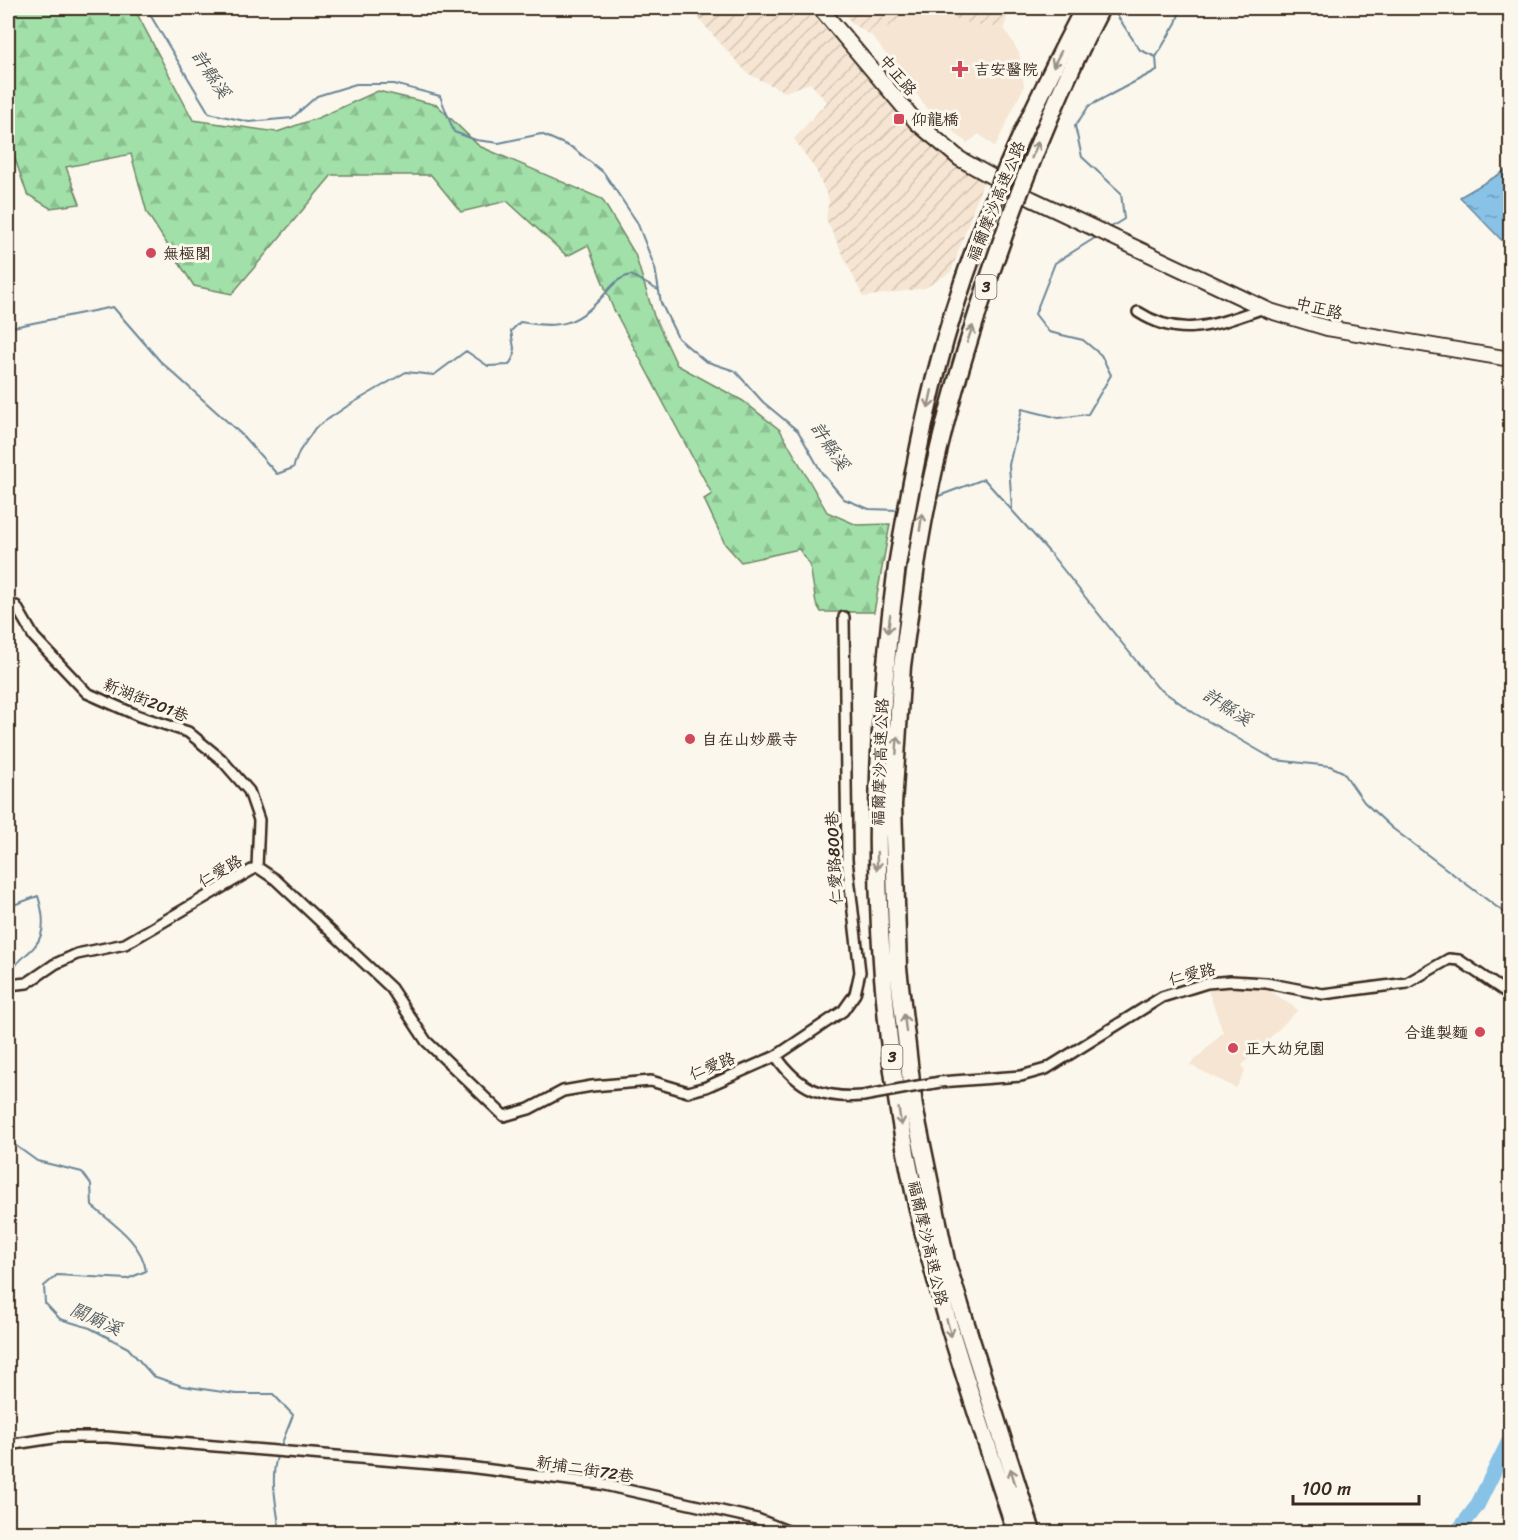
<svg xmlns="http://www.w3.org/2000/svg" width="1518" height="1540" viewBox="0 0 1518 1540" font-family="Sriracha,'LXGW WenKai TC',sans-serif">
	<defs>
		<pattern id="industrial-furrows" width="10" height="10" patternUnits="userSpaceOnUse" patternTransform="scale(1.5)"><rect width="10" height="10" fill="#f5e5d2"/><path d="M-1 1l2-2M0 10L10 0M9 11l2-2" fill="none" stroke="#d3c5b4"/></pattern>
		<pattern id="forest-firs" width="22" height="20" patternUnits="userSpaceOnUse" patternTransform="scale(1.5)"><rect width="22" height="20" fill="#a1e0a9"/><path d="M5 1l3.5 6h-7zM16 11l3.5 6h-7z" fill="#8cc091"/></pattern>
		<pattern id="water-ripples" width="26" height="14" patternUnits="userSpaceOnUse" patternTransform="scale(1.5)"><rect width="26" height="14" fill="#88c2e7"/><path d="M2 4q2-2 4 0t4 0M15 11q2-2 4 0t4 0" fill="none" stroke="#709ebb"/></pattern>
	</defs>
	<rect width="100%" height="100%" fill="#fbf7ec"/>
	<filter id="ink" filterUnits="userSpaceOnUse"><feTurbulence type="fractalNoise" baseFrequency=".0167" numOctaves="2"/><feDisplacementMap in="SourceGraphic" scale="12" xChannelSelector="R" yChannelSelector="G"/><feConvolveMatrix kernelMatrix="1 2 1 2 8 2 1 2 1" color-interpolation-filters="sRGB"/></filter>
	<g filter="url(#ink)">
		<!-- built -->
		<path fill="#f5e5d2" d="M919 9 976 25 1004 28 1019 53 1024 86 995 147 979 134 967 143 928 109 872 36Z
			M1262 985 1298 1010 1242 1065 1245 1072 1236 1088 1190 1065 1223 1032 1208 990 1228 986Z"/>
		<!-- industrial -->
		<path fill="url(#industrial-furrows)" d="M689 8H807L912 130 983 182 951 272 925 288 863 297 826 219 829 200 816 170 794 139 827 102 810 83 785 92 747 73Z
			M839 8H1009L1004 28 976 25 919 9 872 36 853 24Z"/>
		<!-- forest -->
		<path fill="url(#forest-firs)" stroke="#6e8564" stroke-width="1.5" d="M8 8H134L193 120 277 132 318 118 378 91 437 105 479 146 602 199 635 254 654 316 677 365 743 401 780 430 827 512 857 525 890 524 874 612H821L816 603 810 565 799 549 741 562 725 544 704 499 712 494 613 308 588 245 567 256 507 201 461 212 431 175H332L232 294 194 286 147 213 131 154 66 167 80 204 50 208 27 194 12 150 8 91Z"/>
		<!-- water -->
		<path fill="url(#water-ripples)" stroke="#698597" stroke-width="1.5" d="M1510 168V167V249L1460 197Z"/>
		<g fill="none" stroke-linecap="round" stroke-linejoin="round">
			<!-- stream -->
			<path stroke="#698597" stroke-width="2" d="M146 8 209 113 249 122 292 118 317 96 356 84H394L440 96 454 132 476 140 499 143 541 134 573 148 604 173 637 222 655 268 661 303 678 338 705 361 735 371 763 402 798 431 822 473 844 499 869 509 899 510
				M1156 57 1176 23 1181 8
				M1108 229 1124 219 1121 193 1082 157 1075 126 1089 106 1157 70 1156 57 1140 50 1112 8
				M8 328 113 307 160 361 241 434 277 474 293 468 299 452 315 428 346 407 406 372 434 375 466 351 488 366 509 365 515 354 511 331 520 322C558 328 575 327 603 296 612 286 617 278 631 275L658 290
				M936 497 984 479 1050 553 1157 687 1194 713 1275 760 1330 766 1343 772 1364 802 1392 828 1510 917
				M1012 509 1009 465 1022 409 1059 418 1088 414 1111 375 1101 355 1083 340 1049 332 1035 314 1055 263 1098 236
				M8 907 38 896C57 956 15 947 8 982
				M8 1140 37 1161 82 1172 91 1184 92 1206C113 1224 142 1242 146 1271L127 1279 57 1275 44 1286 45 1303 60 1319 90 1328 128 1348 153 1376 182 1386 236 1394H273L293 1415 280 1448
				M278 1454C269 1477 277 1508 280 1532"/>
			<!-- river -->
			<path stroke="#88c2e7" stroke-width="15" d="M1457 1532 1477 1506 1510 1439"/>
			<defs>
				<path id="minor" d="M1138 312C1183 341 1218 323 1264 308
					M8 607 16 606 34 637 87 693 139 716 188 732 221 759 249 791 259 820 257 867
					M8 985 27 983 55 964 77 954 125 944 257 867 275 879 391 988 426 1041 504 1116 529 1109 563 1091 592 1086 651 1081 688 1092 706 1087 776 1056C798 1089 824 1099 863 1096
					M776 1056 843 1011 855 994 860 972 847 860 844 617
					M940 1082 1021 1076 1046 1069 1162 997 1207 983 1231 981 1266 983 1323 994 1407 983 1449 959 1459 960 1510 995
					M8 1445 60 1437H107L468 1467 600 1484 757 1519 790 1532"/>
				<path id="secondary" d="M820 8 917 123 960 159 1032 199 1270 311 1327 328 1510 359"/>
				<path id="motorway" d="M897 566C872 749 870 936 900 1118 923 1261 971 1396 1016 1532
					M914 580 902 666 893 805 898 968 914 1107 946 1261 1032 1532"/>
			</defs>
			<!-- minor casing -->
			<use href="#minor" stroke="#3b2a1e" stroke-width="14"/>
			<!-- secondary casing -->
			<use href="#secondary" stroke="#3b2a1e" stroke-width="18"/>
			<!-- motorway casing -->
			<use href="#motorway" stroke="#3b2a1e" stroke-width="21"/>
			<!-- minor -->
			<use href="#minor" stroke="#fbf7ec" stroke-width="9"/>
			<!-- secondary -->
			<use href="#secondary" stroke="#fbf7ec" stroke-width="14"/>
			<!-- motorway -->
			<use href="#motorway" stroke="#fbf7ec" stroke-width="16"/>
			<defs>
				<path id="minor-bridge" d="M863 1096 940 1082"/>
				<path id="motorway-bridge" d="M897 566C908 500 920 434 937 370 969 243 1024 123 1084 8
					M914 580C928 474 957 373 991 272 1022 181 1057 93 1101 8"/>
			</defs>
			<!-- minor-bridge casing -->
			<use href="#minor-bridge" stroke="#3b2a1e" stroke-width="14" stroke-linecap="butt"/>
			<!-- motorway-bridge casing -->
			<use href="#motorway-bridge" stroke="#3b2a1e" stroke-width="21" stroke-linecap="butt"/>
			<!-- minor-bridge -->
			<use href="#minor-bridge" stroke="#fbf7ec" stroke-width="9"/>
			<!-- motorway-bridge -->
			<use href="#motorway-bridge" stroke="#fbf7ec" stroke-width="16"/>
		</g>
		<!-- one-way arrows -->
		<defs><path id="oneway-shaft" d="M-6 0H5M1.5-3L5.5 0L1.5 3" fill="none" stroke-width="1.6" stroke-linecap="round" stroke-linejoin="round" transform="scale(1.5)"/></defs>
		<g stroke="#9b9085">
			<use href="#oneway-shaft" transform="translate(1057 59) rotate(118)"/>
			<use href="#oneway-shaft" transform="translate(1035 150) rotate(-67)"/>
			<use href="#oneway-shaft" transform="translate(970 334) rotate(-71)"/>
			<use href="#oneway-shaft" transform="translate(930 399) rotate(102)"/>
			<use href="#oneway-shaft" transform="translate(921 522) rotate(-82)"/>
			<use href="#oneway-shaft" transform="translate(889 624) rotate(97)"/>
			<use href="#oneway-shaft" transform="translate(897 745) rotate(-86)"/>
			<use href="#oneway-shaft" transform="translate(877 861) rotate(89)"/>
			<use href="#oneway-shaft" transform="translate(905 1023) rotate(-97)"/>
			<use href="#oneway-shaft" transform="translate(900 1117) rotate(81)"/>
			<use href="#oneway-shaft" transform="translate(949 1328) rotate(74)"/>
			<use href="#oneway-shaft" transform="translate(1013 1477) rotate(-107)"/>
		</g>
	</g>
	<!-- markers -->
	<g fill="#d1495b" stroke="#fbf7ec" stroke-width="2">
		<path d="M957 60h6v6h6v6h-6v6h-6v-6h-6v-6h6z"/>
		<rect x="893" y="113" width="12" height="12" rx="3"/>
		<circle cx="151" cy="253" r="6"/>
		<circle cx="690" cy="739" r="6"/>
		<circle cx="1480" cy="1032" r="6"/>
		<circle cx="1233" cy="1048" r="6"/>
	</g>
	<g text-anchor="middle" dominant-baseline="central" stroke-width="6" stroke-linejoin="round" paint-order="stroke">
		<!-- shield labels -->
		<g fill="#fbf7ec" stroke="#75685c" stroke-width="1.5">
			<rect x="975.5" y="275" width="21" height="24" rx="4.5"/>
			<rect x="881.5" y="1045" width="21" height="24" rx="4.5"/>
		</g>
		<g font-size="15" font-weight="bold" fill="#3b2a1e">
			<text x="986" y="287">3</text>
			<text x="892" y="1057">3</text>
		</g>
		<!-- poi labels -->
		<g font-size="16" fill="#3b2a1e" stroke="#fbf7ec" text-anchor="start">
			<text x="974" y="69">吉安醫院</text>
			<text x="911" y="119">仰龍橋</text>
			<text x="163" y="253">無極閣</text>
			<text x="702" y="739">自在山妙嚴寺</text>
			<text x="1468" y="1032" text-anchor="end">合進製麵</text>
			<text x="1245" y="1048">正大幼兒園</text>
		</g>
		<!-- street labels -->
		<g font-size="16" fill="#3b2a1e" stroke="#fbf7ec">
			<text transform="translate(898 75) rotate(50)">中正路</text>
			<text transform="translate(996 201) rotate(-68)">福爾摩沙高速公路</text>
			<text transform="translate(1319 308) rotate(14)">中正路</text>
			<text transform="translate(146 700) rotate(22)">新湖街201巷</text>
			<text transform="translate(880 762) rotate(-88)">福爾摩沙高速公路</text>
			<text transform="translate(834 858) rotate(-93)">仁愛路800巷</text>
			<text transform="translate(220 871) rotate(-30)">仁愛路</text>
			<text transform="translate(1192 974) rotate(-14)">仁愛路</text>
			<text transform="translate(712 1066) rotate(-22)">仁愛路</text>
			<text transform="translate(928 1243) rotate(77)">福爾摩沙高速公路</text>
			<text transform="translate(585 1469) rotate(9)">新埔二街72巷</text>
		</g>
		<!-- water labels -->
		<g font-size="18" font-style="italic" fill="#52585a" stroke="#fbf7ec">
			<text transform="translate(211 74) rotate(56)">許縣溪</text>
			<text transform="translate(830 446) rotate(56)">許縣溪</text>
			<text transform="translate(1227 707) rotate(32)">許縣溪</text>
			<text transform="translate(96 1319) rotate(24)">關廟溪</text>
		</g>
	</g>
	<!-- margin -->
	<rect width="1518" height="1540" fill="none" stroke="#fbf7ec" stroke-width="30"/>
	<rect x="15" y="15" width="1488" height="1510" fill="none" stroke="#3b2a1e" stroke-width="2" filter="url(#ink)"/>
	<!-- scale -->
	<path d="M1293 1495v9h126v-9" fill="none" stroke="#3b2a1e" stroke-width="3"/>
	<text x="1302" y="1495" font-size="18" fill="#3b2a1e" stroke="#fbf7ec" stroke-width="4.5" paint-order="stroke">100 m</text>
</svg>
